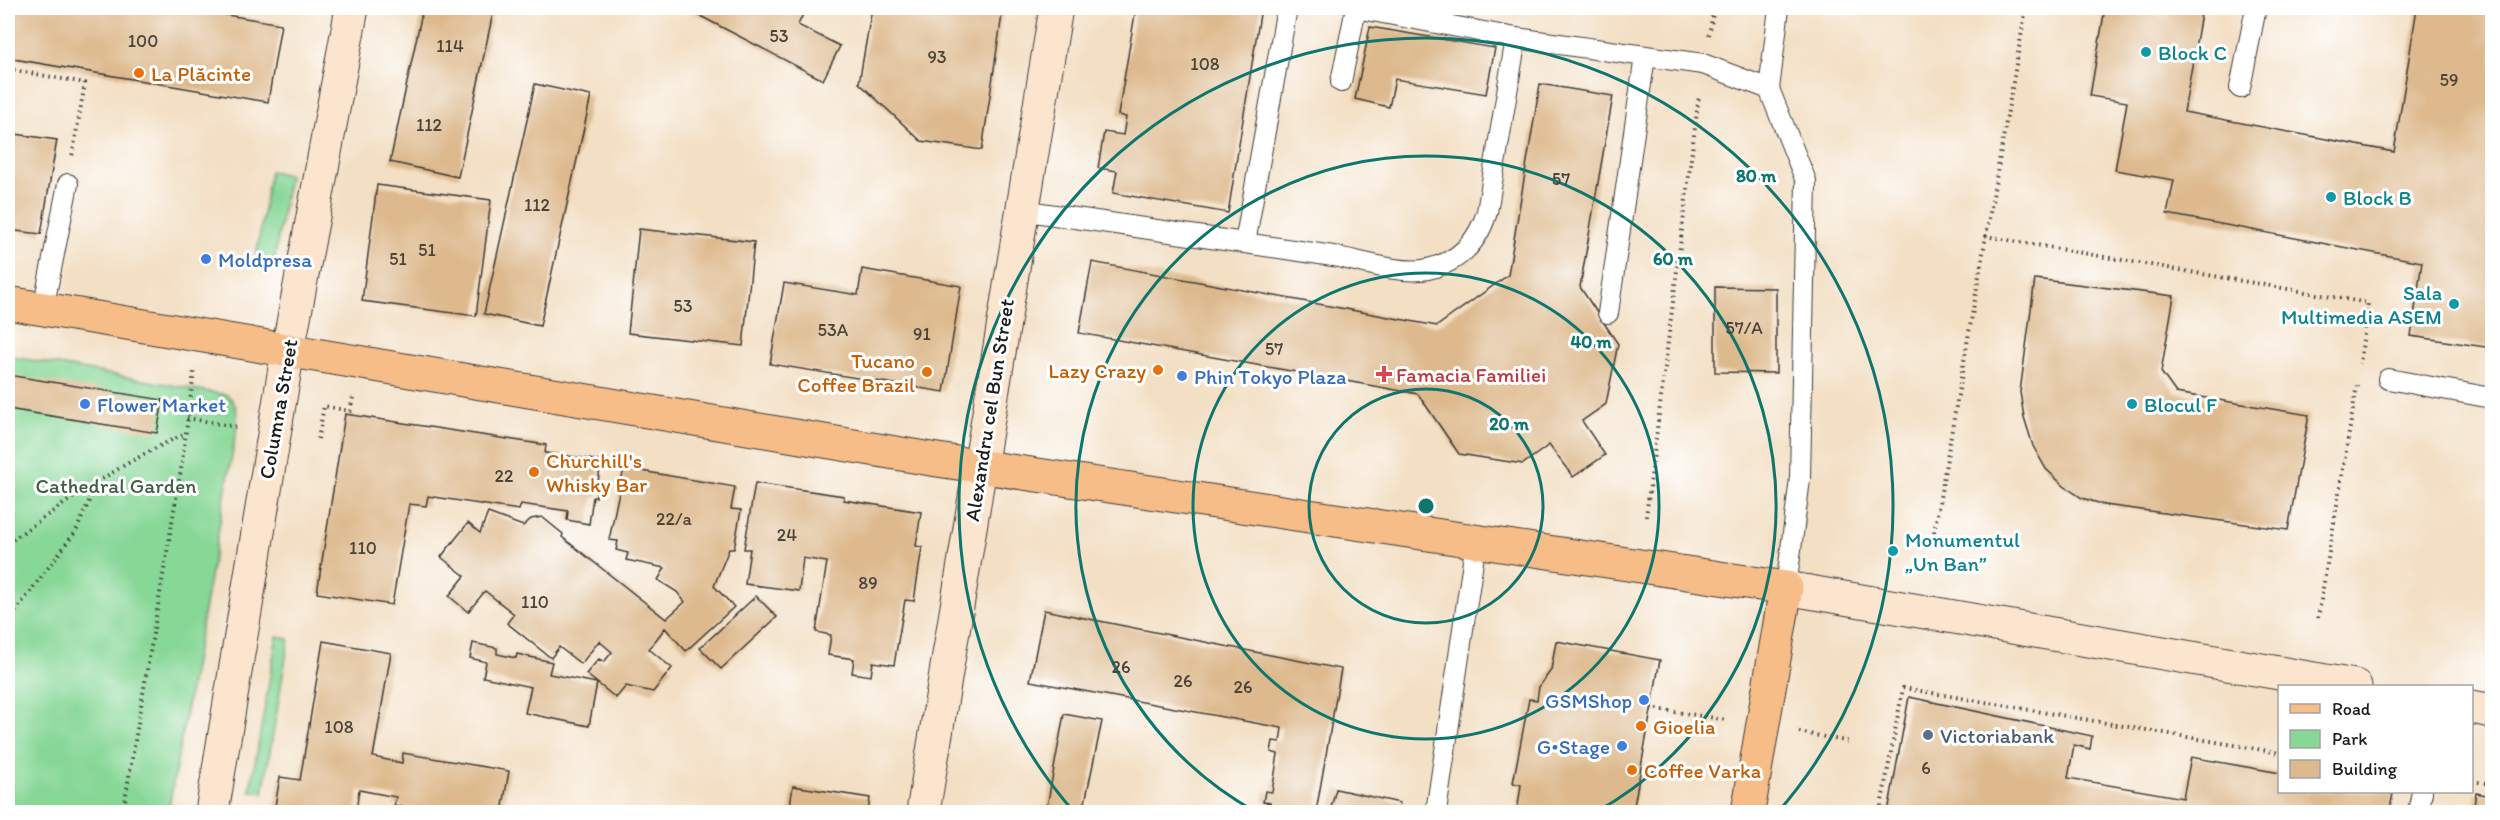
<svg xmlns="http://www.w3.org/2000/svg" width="2500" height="820" viewBox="0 0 2500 820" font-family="Itim,sans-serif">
	<rect width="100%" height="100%" fill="#fff"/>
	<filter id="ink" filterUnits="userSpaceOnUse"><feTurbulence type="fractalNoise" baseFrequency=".0167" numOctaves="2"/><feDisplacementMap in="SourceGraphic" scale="12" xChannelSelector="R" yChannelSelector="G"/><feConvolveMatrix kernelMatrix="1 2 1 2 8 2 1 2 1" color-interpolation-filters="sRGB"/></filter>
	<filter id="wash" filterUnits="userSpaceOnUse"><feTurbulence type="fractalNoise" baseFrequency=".008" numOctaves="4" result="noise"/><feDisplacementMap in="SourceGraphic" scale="24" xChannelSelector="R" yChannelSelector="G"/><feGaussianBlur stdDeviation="1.35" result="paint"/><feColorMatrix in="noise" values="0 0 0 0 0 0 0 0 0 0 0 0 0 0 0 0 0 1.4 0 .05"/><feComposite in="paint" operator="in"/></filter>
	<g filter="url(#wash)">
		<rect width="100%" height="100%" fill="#f3dfc4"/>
		<!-- green -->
		<path fill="#87d797" stroke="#527a5a" stroke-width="1.5" d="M270 171 289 175 274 261 256 257Z
			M8 356 227 395C238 403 237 414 237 427L168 812H8Z
			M277 636 289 639 263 793 250 791Z"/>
		<g id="blocks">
			<!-- building -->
			<path fill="#ddb98d" d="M8 8H185L281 24 268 102 8 58Z
				M423 8H494L458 177 390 162Z
				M685 8H806L798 25 840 46 823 80Z
				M872 8H1003L982 150 921 141 859 83Z
				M1136 8H1261L1228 213 1113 193 1117 171 1098 168 1104 132 1123 135 1126 117 1118 115Z
				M2105 8H2202L2184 112 2394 152 2417 8H2492V348L2411 336 2422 262 2167 214 2174 180 2115 170 2127 102 2090 96Z
				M1370 27 1495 48 1486 94 1395 79 1389 107 1355 99Z
				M535 84 591 96 540 326 484 314Z
				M1540 84 1613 96 1580 287 1618 344 1606 404 1582 421 1605 455 1573 477 1549 445 1523 464 1459 454 1418 394 1079 333 1092 262 1437 326 1508 275Z
				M8 133 57 140 41 234 8 230Z
				M377 185 491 200 476 316 362 301Z
				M639 229 754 242 743 346 628 333Z
				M862 269 961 286 944 392 770 364 784 283 858 295Z
				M2035 279 2174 296 2161 372 2176 393 2309 415 2288 530 2105 505 2082 498 2064 486 2046 469 2033 446 2024 417 2020 392Z
				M1715 287 1776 288V373L1715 372Z
				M8 375 163 400 157 433 8 409Z
				M345 414 546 445 545 453 601 461 596 497H593L589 524 567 520 568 511 521 504 519 510 428 496 426 506 409 504 392 605 317 593Z
				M624 468 735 487 731 509 741 510 734 549H729L714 586 734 607 686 651 665 628 649 649 672 668 653 692 626 686 616 698 586 674 599 659 604 662 612 652 599 641 581 664 559 647 551 658 507 623 514 614 485 591 468 612 449 596 465 576 441 557 468 523 480 533 488 513 523 526 531 519 542 517 563 534 562 537 666 619 685 602 677 592 658 580 665 568 626 560 628 553 616 550 618 541 609 540Z
				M755 483 844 496V500L921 512 916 546 922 547 914 601 905 600 894 665 873 662 871 676 852 673 854 659 828 655 831 635 816 632 827 562 803 558 799 591 745 584 750 549H744Z
				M756 596 777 617 721 669 700 648Z
				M1044 610 1341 669 1316 812H1268L1270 803 1263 802 1265 791 1272 792 1278 754 1271 752 1273 741 1280 742 1282 728 1030 681Z
				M323 641 391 653 373 757 402 763 403 753 509 771 502 812H437L394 805 396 797 359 790 356 812H274L280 777 300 780Z
				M1556 641 1660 660 1633 812H1517L1521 785 1513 783 1529 699 1537 700 1539 687 1551 670Z
				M473 643 497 648V654L516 658 517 654 552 662 549 674 597 683 589 726 525 713 531 687 483 677 486 662 470 658Z
				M1909 697 2092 736 2090 749 2074 745 2068 778 2183 798 2191 757 2280 773V792H2380L2393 794 2389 812H1888Z
				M1064 714 1102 721 1083 812H1046Z
				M793 786 870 798 868 812H789Z
				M1336 789 1400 803 1398 812H1330Z
				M2476 793 2492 796V812H2473Z"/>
		</g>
	</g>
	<g filter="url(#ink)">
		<use href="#blocks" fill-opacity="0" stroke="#3c3935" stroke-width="1.5"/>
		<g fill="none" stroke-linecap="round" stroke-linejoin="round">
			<defs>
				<path id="service" d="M1341 82 1356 8 1516 38
					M2240 88 2256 8
					M1769 89 1779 8
					M1021 210C1125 225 1229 241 1333 256 1360 261 1402 275 1428 269 1459 262 1478 242 1487 212L1516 38 1703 64 1769 89 1806 181 1800 479 1786 588
					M1245 243 1287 8
					M43 309 68 184
					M1608 313 1645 56
					M2388 379 2492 398
					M1436 812 1476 541
					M2418 812 2422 792"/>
				<path id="secondary" d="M1786 588 2355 686
					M2472 707 2492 711
					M212 812 288 350 352 8
					M923 812 1056 8"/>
				<path id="primary" d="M8 303 931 459 1786 588 1748 812"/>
			</defs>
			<!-- service casing -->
			<use href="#service" stroke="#3c3935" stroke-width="22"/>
			<!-- secondary casing -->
			<use href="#secondary" stroke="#3c3935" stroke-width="35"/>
			<!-- primary casing -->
			<use href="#primary" stroke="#3c3935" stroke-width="35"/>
			<!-- path -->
			<path stroke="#3c3935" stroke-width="4" stroke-dasharray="1.5 4.5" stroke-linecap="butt" d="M1709 35 1714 8
				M8 69 85 83 72 157
				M1985 236 2368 303 2360 364
				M187 418 237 427
				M318 439 324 406 350 411 353 397
				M1646 517 1699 95
				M1934 532 2026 8
				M8 543C64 503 122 462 185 434
				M2318 618 2357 385
				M8 621 76 531 97 483
				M1651 708 1727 720
				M1799 732 1850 742
				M2472 781 2492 784
				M123 812 181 469 194 372
				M1880 812 1903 688 2280 753"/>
			<!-- service -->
			<use href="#service" stroke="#fff" stroke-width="20"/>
			<!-- secondary -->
			<use href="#secondary" stroke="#fce5cf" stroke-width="33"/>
			<!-- primary -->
			<use href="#primary" stroke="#f7bd88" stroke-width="33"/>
		</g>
	</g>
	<!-- distance rings -->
	<g fill="none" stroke="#0f766e" stroke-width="3">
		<circle cx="1426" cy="506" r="117"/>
		<circle cx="1426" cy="506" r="233"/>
		<path d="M1256 812A350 350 0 1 1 1596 812"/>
		<path d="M1074 812A467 467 0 1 1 1778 812"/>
	</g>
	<!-- markers -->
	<g fill="#0f9aa8" stroke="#fff" stroke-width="2">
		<circle cx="2146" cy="52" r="6"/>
		<circle cx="2331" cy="197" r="6"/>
		<circle cx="2454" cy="304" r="6"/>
		<circle cx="2132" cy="404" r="6"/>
		<circle cx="1893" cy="551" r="6"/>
	</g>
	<g fill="#e8710a" stroke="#fff" stroke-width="2">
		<circle cx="139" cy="73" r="6"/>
		<circle cx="1158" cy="370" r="6"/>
		<circle cx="927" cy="372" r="6"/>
		<circle cx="534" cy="472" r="6"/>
		<circle cx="1641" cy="726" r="6"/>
		<circle cx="1632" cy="770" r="6"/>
	</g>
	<g fill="#3f7fe0" stroke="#fff" stroke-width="2">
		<circle cx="206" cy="259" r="6"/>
		<circle cx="1182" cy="376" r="6"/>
		<circle cx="85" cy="404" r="6"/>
		<circle cx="1644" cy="700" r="6"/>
		<circle cx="1622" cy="746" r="6"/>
	</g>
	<path fill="#e0444e" stroke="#fff" stroke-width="2" d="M1381 365h6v6h6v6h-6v6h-6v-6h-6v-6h6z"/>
	<circle fill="#5c6f8a" stroke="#fff" stroke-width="2" cx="1928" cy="735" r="6"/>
	<g text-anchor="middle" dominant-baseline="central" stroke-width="6" stroke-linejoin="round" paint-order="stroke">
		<!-- number labels -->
		<g font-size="18" fill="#4c4338">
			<text x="779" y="36">53</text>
			<text x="143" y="41">100</text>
			<text x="450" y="46">114</text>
			<text x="937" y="57">93</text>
			<text x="1205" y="64">108</text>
			<text x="2449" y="80">59</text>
			<text x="429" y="125">112</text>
			<text x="1561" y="179">57</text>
			<text x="537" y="205">112</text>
			<text x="427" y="250">51</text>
			<text x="398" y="259">51</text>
			<text x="683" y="306">53</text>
			<text x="1744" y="328">57/A</text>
			<text x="833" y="330">53A</text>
			<text x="922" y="334">91</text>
			<text x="1274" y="349">57</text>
			<text x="504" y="476">22</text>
			<text x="674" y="519">22/a</text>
			<text x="787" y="535">24</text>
			<text x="363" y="548">110</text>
			<text x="868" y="583">89</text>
			<text x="535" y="602">110</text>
			<text x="1121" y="667">26</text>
			<text x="1183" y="681">26</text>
			<text x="1243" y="687">26</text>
			<text x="339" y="727">108</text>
			<text x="1926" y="768">6</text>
		</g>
		<!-- culture labels -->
		<g font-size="21" fill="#0d838f" stroke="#fff" text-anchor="start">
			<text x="2158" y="52">Block C</text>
			<text x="2343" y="197">Block B</text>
			<text x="2442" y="292" text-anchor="end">Sala<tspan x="2442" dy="24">Multimedia ASEM</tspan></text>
			<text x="2144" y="404">Blocul F</text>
			<text x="1905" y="539">Monumentul<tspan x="1905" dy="24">„Un Ban”</tspan></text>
		</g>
		<!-- food labels -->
		<g font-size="21" fill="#c56008" stroke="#fff" text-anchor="start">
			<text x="151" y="73">La Plăcinte</text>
			<text x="915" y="360" text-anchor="end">Tucano<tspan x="915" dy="24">Coffee Brazil</tspan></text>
			<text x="1146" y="370" text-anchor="end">Lazy Crazy</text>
			<text x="546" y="460">Churchill's<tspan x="546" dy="24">Whisky Bar</tspan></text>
			<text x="1653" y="726">Gioelia</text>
			<text x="1644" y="770">Coffee Varka</text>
		</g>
		<!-- shop labels -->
		<g font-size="21" fill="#366cbe" stroke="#fff" text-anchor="start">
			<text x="218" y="259">Moldpresa</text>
			<text x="1194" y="376">Phin Tokyo Plaza</text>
			<text x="97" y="404">Flower Market</text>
			<text x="1632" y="700" text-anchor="end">GSMShop</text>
			<text x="1610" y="746" text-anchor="end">G•Stage</text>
		</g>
		<!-- health labels -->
		<g font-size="21" fill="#be3a42" stroke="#fff" text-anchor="start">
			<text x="1396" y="374">Famacia Familiei</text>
		</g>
		<!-- street labels -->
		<g font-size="21" fill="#1c1c1c" stroke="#fff">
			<text transform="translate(278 409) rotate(-80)">Columna Street</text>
			<text transform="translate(989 410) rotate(-81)">Alexandru cel Bun Street</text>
		</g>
		<!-- park labels -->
		<g font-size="21" fill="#415d47" stroke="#fff">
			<text x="116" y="485">Cathedral Garden</text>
		</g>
		<!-- service labels -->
		<g font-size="21" fill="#4e5e75" stroke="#fff" text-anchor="start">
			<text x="1940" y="735">Victoriabank</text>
		</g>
	</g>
	<circle cx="1426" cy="506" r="9" fill="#0f766e" stroke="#fff" stroke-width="3"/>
	<g font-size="18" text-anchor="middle" font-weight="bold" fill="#0f766e" stroke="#fff" stroke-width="6" stroke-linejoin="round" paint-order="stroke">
		<text x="1756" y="182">80 m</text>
		<text x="1673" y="265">60 m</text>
		<text x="1591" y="348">40 m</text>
		<text x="1509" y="430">20 m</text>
	</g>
	<!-- margin -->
	<rect width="2500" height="820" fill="none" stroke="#fff" stroke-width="30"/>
	<!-- legend -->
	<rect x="2278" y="685" width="195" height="108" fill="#ffffff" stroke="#a4a4a4" stroke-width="1.5"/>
	<rect x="2290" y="704" width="30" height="9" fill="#f7bd88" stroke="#a4a4a4" stroke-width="1.5"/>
	<text x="2332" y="715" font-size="18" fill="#1c1c1c">Road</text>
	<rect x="2290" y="730" width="30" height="18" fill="#87d797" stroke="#a4a4a4" stroke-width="1.5"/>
	<text x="2332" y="745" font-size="18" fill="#1c1c1c">Park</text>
	<rect x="2290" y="760" width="30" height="18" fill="#ddb98d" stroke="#a4a4a4" stroke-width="1.5"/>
	<text x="2332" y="775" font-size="18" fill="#1c1c1c">Building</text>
</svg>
